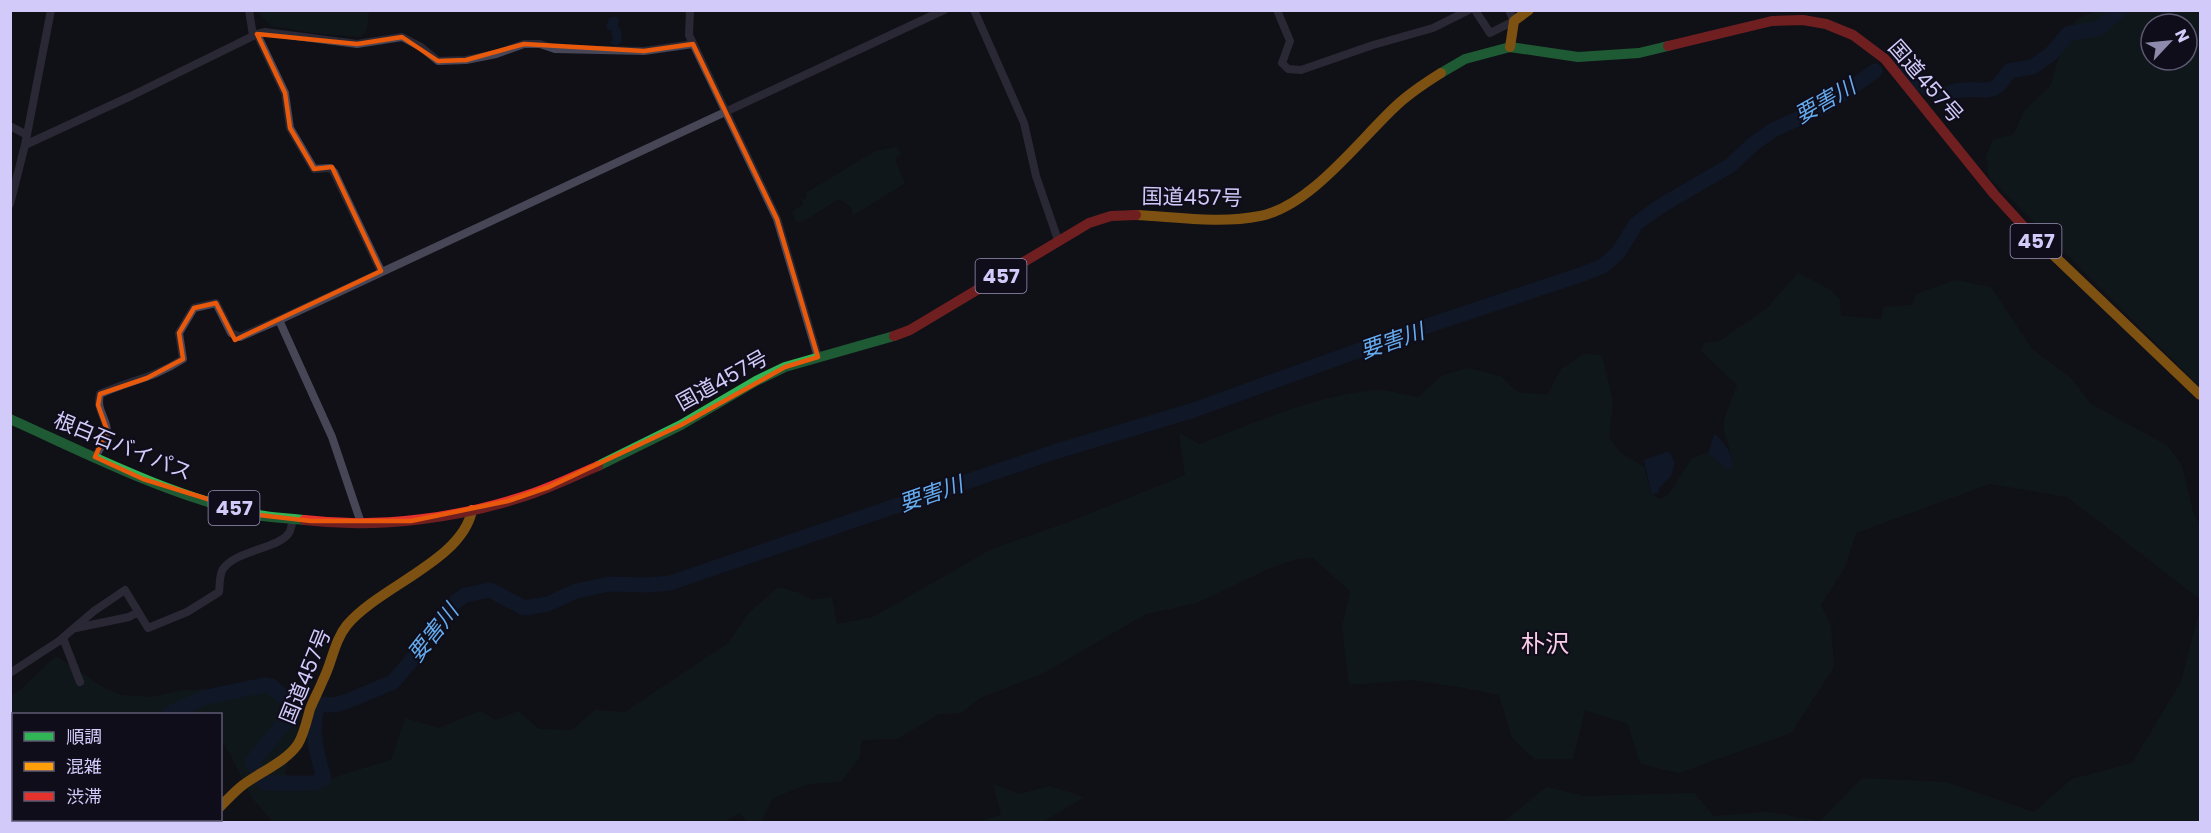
<svg xmlns="http://www.w3.org/2000/svg" width="2211" height="833" viewBox="0 0 2211 833" font-family="Poppins,'Noto Sans JP',sans-serif">
	<rect width="100%" height="100%" fill="#111017"/>
	<!-- green -->
	<path fill="#102121" fill-rule="evenodd" d="M257 11H369L367 29 361 37 315 33 271 26Z
		M2095 11H2200V387L1989 177 1986 157 1993 139 2013 135 2025 110 2051 85 2056 65 2076 20ZM2151 24H2187V60H2151Z
		M897 147 901 154 895 159 905 183 854 215 850 206 839 199 804 221 796 222 792 212 803 204 802 201 807 197 806 193 875 151Z
		M1798 273 1831 290 1840 300 1841 316 1881 319 1884 307 1912 305 1916 294 1955 280 1991 287 2032 349 2071 378 2091 404 2168 446 2182 466 2193 512 2200 525V599L2067 497 1990 484 1856 533 1845 567 1821 605 1831 626 1834 667 1791 733 1679 773 1640 764 1628 724 1585 710 1573 759H1534L1512 738 1499 695 1460 687 1411 680 1349 685 1342 627 1350 591 1313 558 1296 559 1268 569 1197 603 1146 614 1042 674 982 697 961 713 939 714 897 739 861 740 860 757 841 782 808 784 773 798 761 822H748L739 813 725 822H273L252 798 225 745 221 744 220 714H14L13 720 11 714V696L20 690 56 656 104 688 122 695 151 697 184 690 309 688 285 773 304 790 347 773 391 760 405 718 439 728 480 711 496 720 518 711 539 729 572 730 595 710 625 712 728 643 749 613 778 587 797 592 812 600 832 597 837 624 873 617 992 549 1066 523 1185 475 1179 433 1200 444C1253 423 1320 394 1377 390 1390 390 1405 395 1418 397L1443 375 1468 368 1500 376 1518 392 1547 395 1561 369 1583 354 1602 355 1613 402 1609 437 1621 453 1644 467 1652 495 1660 499 1669 494 1692 458 1708 453 1728 470 1732 467C1734 451 1722 436 1724 423 1724 416 1734 395 1737 385L1701 351 1704 343 1720 341 1768 307Z
		M2200 609V822H1503L1547 787 1584 796 1694 793 1714 816 1767 812 1820 821 1862 778 1946 782 2034 812 2072 779 2132 763 2181 682Z
		M993 784 1019 794 1050 786 1084 797 1043 822H978L1001 815Z"/>
	<!-- water -->
	<path fill="#101f38" d="M615 16 619 19 618 27 621 30 622 42 617 46 610 43 613 39 611 30H608L606 26 609 18Z
		M1714 435H1716C1725 444 1734 454 1732 467L1728 470 1708 453Z
		M1666 452 1670 453 1675 463 1671 476 1659 488 1658 493 1652 495 1644 460Z"/>
	<g fill="none" stroke-linecap="round" stroke-linejoin="round">
		<!-- river -->
		<path stroke="#101f38" stroke-width="15" d="M1899 59C1909 71 1922 89 1938 94 1946 96 1953 91 1961 90 1988 87 1992 99 2009 71L2032 67 2051 54 2069 33 2098 29 2120 10
			M169 714 202 698 264 685 271 686 292 704V713L252 762 265 783H314L324 778C317 754 310 732 317 707L322 704 335 705 348 701 393 682 417 654 425 637 454 603 465 595 490 590 524 608 548 604 576 591 610 584 647 585 670 583 1054 452 1194 410 1421 328 1583 274 1603 266 1618 253 1636 224 1659 207 1731 165 1752 145 1773 130 1826 106 1875 71
			M10 740 14 738"/>
		<!-- street -->
		<path stroke="#474657" stroke-width="8" d="M249 10 253 36
			M690 10 689 35 777 219 818 357
			M974 10 1024 123 1036 176 1058 240
			M1277 10 1290 41 1282 63 1288 69 1301 70 1373 45 1433 28 1469 10
			M1475 10 1490 33 1514 21 1509 10
			M257 34 285 93 290 128 314 169 330 168 334 172 381 271
			M10 126 27 135
			M25 145 131 96 257 34 265 32 357 44 402 37 421 47 438 61 466 60 496 54 524 44H540L555 49 644 51 693 44
			M10 204 25 145 51 10
			M95 457C99 449 107 440 107 431 106 416 96 411 100 394 131 380 154 378 183 359L179 333 194 308 216 303 231 333 240 337 279 320
			M361 523 332 437 279 320 944 10
			M76 628 129 617 138 612
			M63 638 80 682
			M10 673 59 641 94 611 125 590 148 628 187 612 219 592C220 585 219 575 223 569 236 550 278 549 289 533 291 530 292 523 293 519"/>
		<!-- fast -->
		<path stroke="#30b455" stroke-width="10" d="M1441 73 1465 59 1510 47 1578 57 1639 53 1668 46
			M10 419C90 455 171 497 258 515 273 518 289 518 304 520
			M598 466 681 425 756 381 785 367 894 336"/>
		<!-- slow -->
		<path stroke="#ff9f0a" stroke-width="10" d="M1510 47 1514 21 1529 10
			M1136 215C1176 217 1220 224 1260 216 1311 206 1359 140 1397 105 1411 92 1425 83 1441 73
			M2025 228 2200 395
			M220 807C227 800 235 791 243 785 260 772 286 762 298 744 304 734 307 720 310 709 314 699 319 690 323 680 332 663 334 641 347 625 380 586 463 560 472 510
			M206 822 209 820"/>
		<!-- jam -->
		<path stroke="#e5322d" stroke-width="10" d="M1668 46 1772 21 1803 20 1826 24 1853 35 1885 59 1994 194 2025 228
			M894 336 910 330 1089 223 1111 216 1136 215
			M304 520C381 529 462 518 534 493 556 485 577 475 598 466"/>
	</g>
	<!-- marked area -->
	<path d="M0 0H2211V833H0ZM257 34 357 44 402 37 438 61 466 60 524 44 644 51 693 44 777 219 818 357 785 367 681 425 549 487 508 501 411 521H311L259 515 143 479 95 457 107 430 98 405 100 394 147 378 183 359 179 333 194 308 216 303 235 340 381 271 332 167 314 169 290 128 285 93Z" fill="#111017" fill-opacity=".55" fill-rule="evenodd"/>
	<path fill="none" stroke="#e8590c" stroke-width="4.5" stroke-linejoin="round" d="M257 34 357 44 402 37 438 61 466 60 524 44 644 51 693 44 777 219 818 357 785 367 681 425 549 487 508 501 411 521H311L259 515 143 479 95 457 107 430 98 405 100 394 147 378 183 359 179 333 194 308 216 303 235 340 381 271 332 167 314 169 290 128 285 93Z"/>
	<g text-anchor="middle" dominant-baseline="central" stroke-width="4.5" stroke-linejoin="round" paint-order="stroke">
		<!-- shield labels -->
		<g fill="#0f0d1a" stroke="#9892b7" stroke-width="1.5">
			<rect x="2010.5" y="224" width="51" height="34" rx="4.5"/>
			<rect x="975.5" y="259" width="51" height="34" rx="4.5"/>
			<rect x="208.5" y="491" width="51" height="34" rx="4.5"/>
		</g>
		<g font-size="20" font-weight="bold" fill="#d2cbfa">
			<text x="2036" y="241">457</text>
			<text x="1001" y="276">457</text>
			<text x="234" y="508">457</text>
		</g>
		<!-- street labels -->
		<g font-size="21" fill="#d2cbfa" stroke="#0f0d1a">
			<text transform="translate(1926 81) rotate(49)">国道457号</text>
			<text transform="translate(1192 197) rotate(1)">国道457号</text>
			<text transform="translate(722 380) rotate(-29)">国道457号</text>
			<text transform="translate(123 446) rotate(22)">根白石バイパス</text>
			<text transform="translate(305 676) rotate(-68)">国道457号</text>
		</g>
		<!-- water labels -->
		<g font-size="22" font-style="italic" fill="#64abef" stroke="#0f0d1a">
			<text transform="translate(1825 101) rotate(-30)">要害川</text>
			<text transform="translate(1392 341) rotate(-19)">要害川</text>
			<text transform="translate(931 494) rotate(-19)">要害川</text>
			<text transform="translate(433 633) rotate(-52)">要害川</text>
		</g>
		<!-- quarter labels -->
		<g font-size="24" fill="#facde9" stroke="#0f0d1a">
			<text x="1545" y="643">朴沢</text>
		</g>
	</g>
	<!-- border -->
	<rect width="2211" height="833" fill="none" stroke="#d2cbfa" stroke-width="24"/>
	<!-- legend -->
	<rect x="12" y="713" width="210" height="108" fill="#0f0d1a" stroke="#5d5974" stroke-width="1.5"/>
	<rect x="24" y="732" width="30" height="9" fill="#30b455" stroke="#5d5974" stroke-width="1.5"/>
	<text x="66" y="743" font-size="18" fill="#d2cbfa">順調</text>
	<rect x="24" y="762" width="30" height="9" fill="#ff9f0a" stroke="#5d5974" stroke-width="1.5"/>
	<text x="66" y="773" font-size="18" fill="#d2cbfa">混雑</text>
	<rect x="24" y="792" width="30" height="9" fill="#e5322d" stroke="#5d5974" stroke-width="1.5"/>
	<text x="66" y="803" font-size="18" fill="#d2cbfa">渋滞</text>
	<!-- north arrow -->
	<g transform="translate(2169 42) rotate(64)"><circle r="28" fill="#0f0d1a" stroke="#5d5974" stroke-width="1.5"/>
	<path d="M0-4.5L10 22L0 15L-10 22Z" fill="#8e8aab"/>
	<text y="-9" font-size="16" font-weight="bold" text-anchor="middle" fill="#d2cbfa">N</text>
	</g>
</svg>
